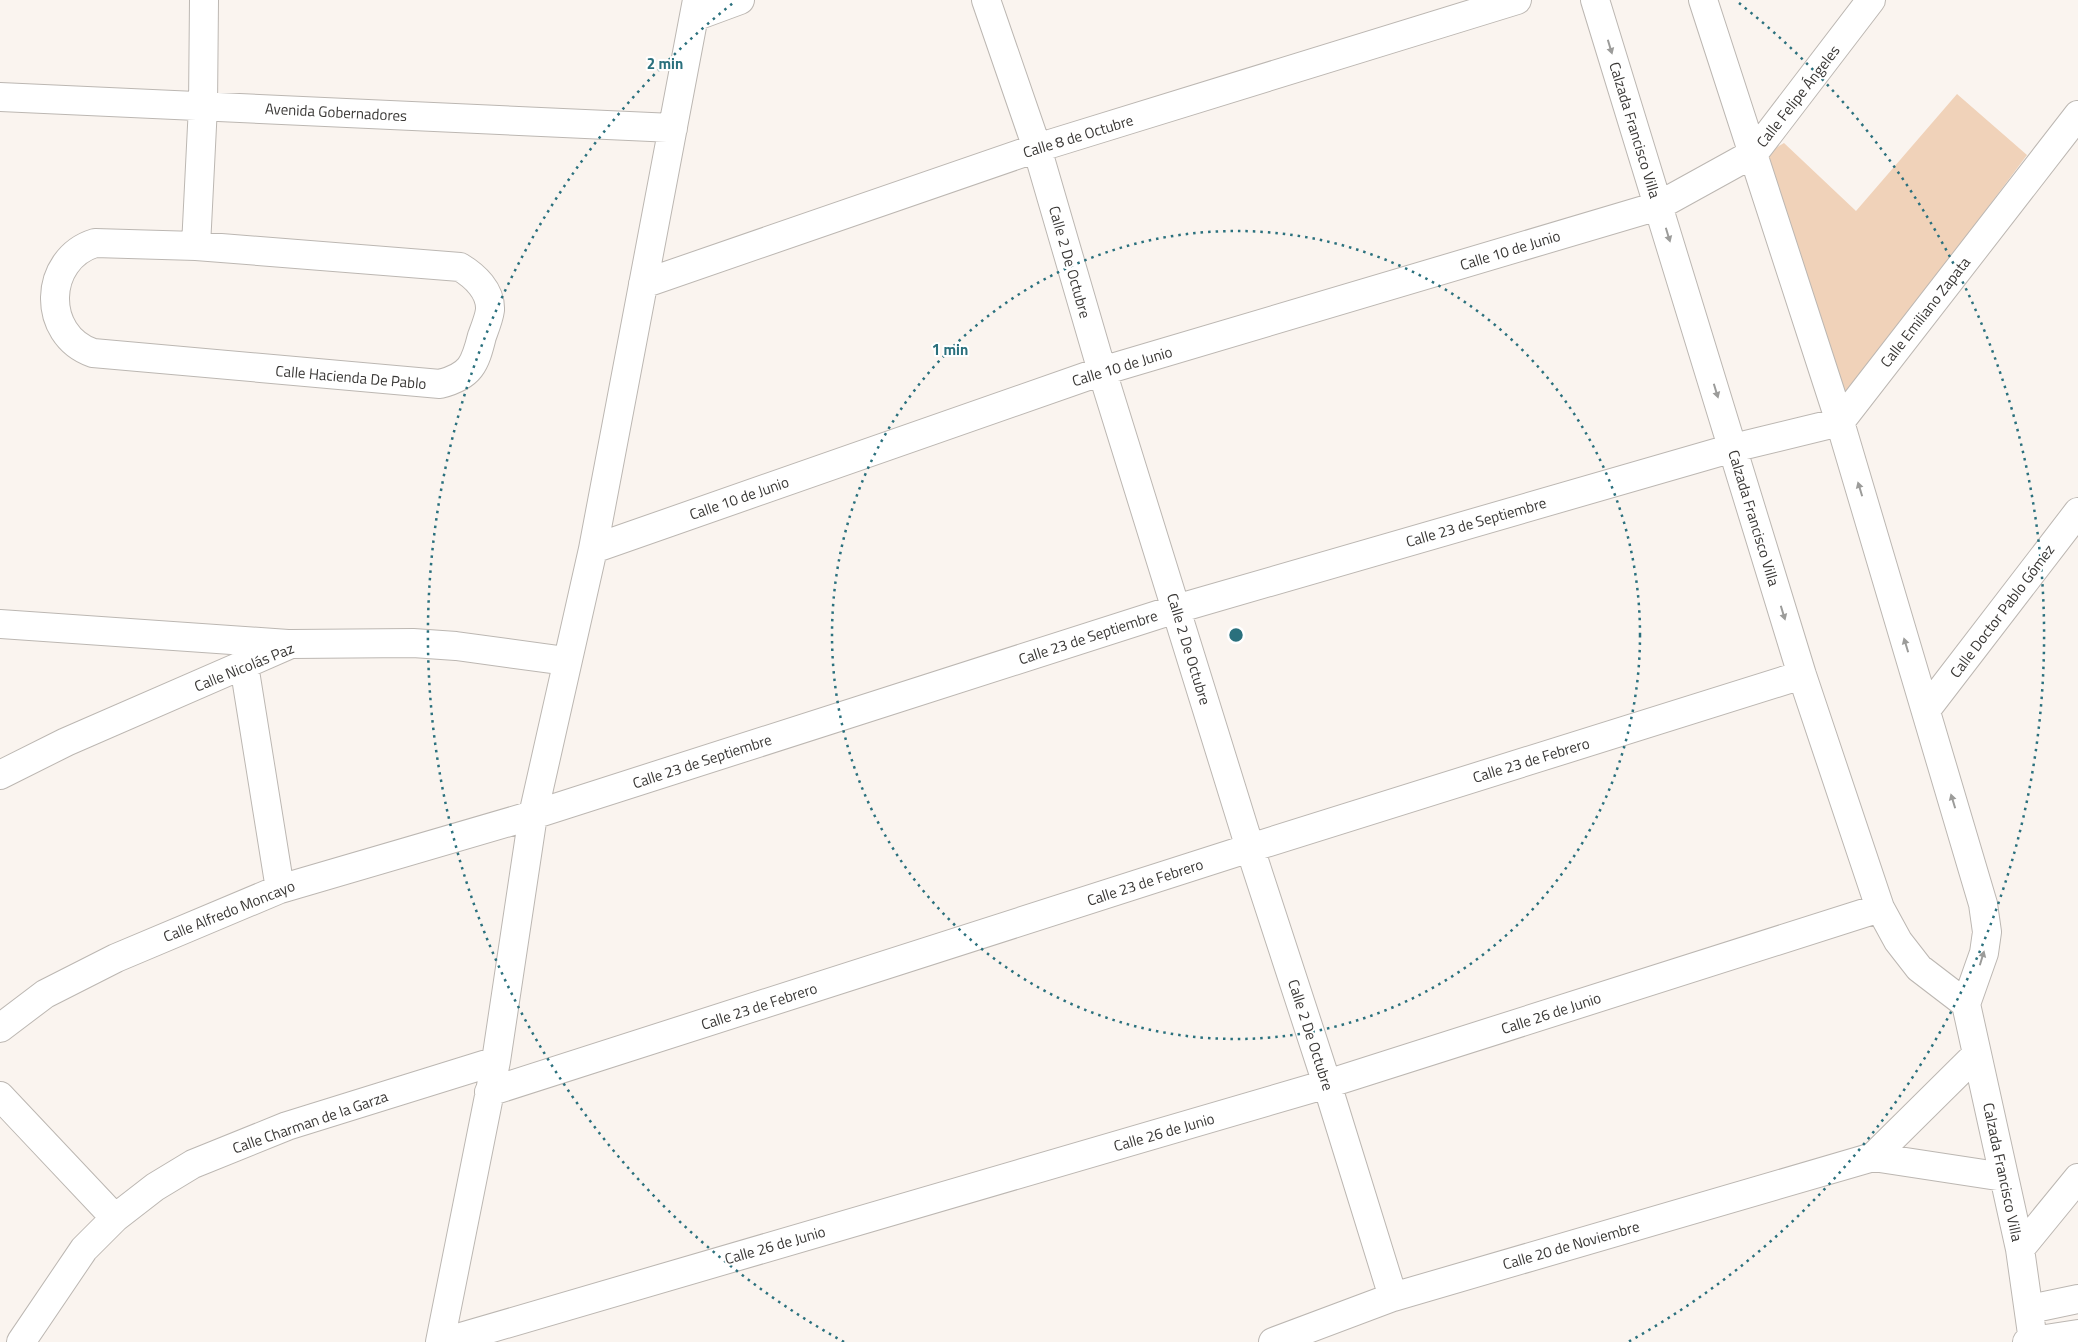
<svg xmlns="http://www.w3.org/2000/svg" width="2078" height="1342" viewBox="0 0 2078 1342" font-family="'Titillium Web',sans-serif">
	<rect width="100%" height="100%" fill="#faf4ef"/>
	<!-- green -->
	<path fill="#f0d2b9" d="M1957 94 2027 155 1846 397 1764 155 1784 143 1856 211Z"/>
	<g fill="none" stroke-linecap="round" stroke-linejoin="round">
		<defs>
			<path id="minor" d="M986 0 1037 148 1102 371 1250 848 1327 1084 1393 1297
				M1595 0 1802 675 1880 908 1898 941 1919 968 1966 1004
				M1703 0 1840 422 1983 904 1987 932 1984 953 1966 1004 2020 1249 2033 1341
				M694 17 740 0
				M0 97 673 128
				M95 243 196 246 460 267C475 276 491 291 490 310 489 318 485 328 482 336 475 364 471 376 440 384L93 353C41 335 43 259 95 243Z
				M196 246 203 106 204 0
				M643 284 1037 148 1517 0
				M593 549 1102 371 1658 206 1754 153 1871 0
				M0 624 288 644
				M244 665 280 889
				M1926 710 2078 512
				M0 775 66 742 291 644 413 643 456 646 566 661
				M0 1028 45 994 116 958 280 889 533 815 1176 609 1733 448 1840 422 2078 115
				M489 1092 1250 848 1802 675
				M0 1096 115 1218
				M1873 1157 1977 1054
				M2020 1249 2078 1178
				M2030 1309 2078 1299
				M21 1342 84 1249 115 1218 155 1187 193 1164 287 1126 496 1061
				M440 1342 496 1061 533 815 593 549 697 0
				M444 1342 1327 1084 1880 908
				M1273 1342 1393 1297 1873 1157 2004 1177
				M2027 1342 2078 1334"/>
		</defs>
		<!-- minor casing -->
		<use href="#minor" stroke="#bcb7b2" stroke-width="30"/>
		<!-- minor -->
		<use href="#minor" stroke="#fff" stroke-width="28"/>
	</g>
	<!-- one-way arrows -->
	<defs><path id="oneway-solid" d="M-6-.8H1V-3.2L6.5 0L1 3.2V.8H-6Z" transform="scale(1.25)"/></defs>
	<g fill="#9c9c9a">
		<use href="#oneway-solid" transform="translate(1610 47) rotate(73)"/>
		<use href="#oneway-solid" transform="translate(1668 235) rotate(73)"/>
		<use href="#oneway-solid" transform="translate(1716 391) rotate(73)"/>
		<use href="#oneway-solid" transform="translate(1860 489) rotate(-107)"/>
		<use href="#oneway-solid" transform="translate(1783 613) rotate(73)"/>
		<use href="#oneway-solid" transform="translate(1906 645) rotate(-107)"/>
		<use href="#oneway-solid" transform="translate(1953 801) rotate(-107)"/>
		<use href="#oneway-solid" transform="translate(1982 958) rotate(-73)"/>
	</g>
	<!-- distance rings -->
	<g fill="none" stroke="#2a707d" stroke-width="2.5" stroke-dasharray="2.5 5">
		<circle cx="1236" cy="635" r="404"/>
		<path d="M844 1342A808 808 0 0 1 733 3M1739 3A808 808 0 0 1 1628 1342"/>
	</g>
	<g text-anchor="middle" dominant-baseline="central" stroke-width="4" stroke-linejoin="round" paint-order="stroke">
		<!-- street labels -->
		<g font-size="15" fill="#3a3836" stroke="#fff">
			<text transform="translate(1798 96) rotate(-52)">Calle Felipe Ángeles</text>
			<text transform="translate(336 112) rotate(3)">Avenida Gobernadores</text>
			<text transform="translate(1635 130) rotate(73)">Calzada Francisco Villa</text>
			<text transform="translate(1078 136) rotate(-17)">Calle 8 de Octubre</text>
			<text transform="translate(1510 250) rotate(-17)">Calle 10 de Junio</text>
			<text transform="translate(1070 262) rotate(74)">Calle 2 De Octubre</text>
			<text transform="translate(1925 312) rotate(-52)">Calle Emiliano Zapata</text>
			<text transform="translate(1122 366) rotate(-17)">Calle 10 de Junio</text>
			<text transform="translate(351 377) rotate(5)">Calle Hacienda De Pablo</text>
			<text transform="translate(739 498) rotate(-19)">Calle 10 de Junio</text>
			<text transform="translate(1754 518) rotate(73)">Calzada Francisco Villa</text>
			<text transform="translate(1476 522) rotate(-16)">Calle 23 de Septiembre</text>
			<text transform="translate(2002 611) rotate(-53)">Calle Doctor Pablo Gómez</text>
			<text transform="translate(1088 637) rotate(-18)">Calle 23 de Septiembre</text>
			<text transform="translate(1189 649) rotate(73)">Calle 2 De Octubre</text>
			<text transform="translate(244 667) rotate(-22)">Calle Nicolás Paz</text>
			<text transform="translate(1531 760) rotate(-17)">Calle 23 de Febrero</text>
			<text transform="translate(702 761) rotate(-18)">Calle 23 de Septiembre</text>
			<text transform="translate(1145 882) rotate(-18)">Calle 23 de Febrero</text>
			<text transform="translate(229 911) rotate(-22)">Calle Alfredo Moncayo</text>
			<text transform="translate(759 1006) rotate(-18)">Calle 23 de Febrero</text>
			<text transform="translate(1551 1013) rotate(-18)">Calle 26 de Junio</text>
			<text transform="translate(1311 1035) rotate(72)">Calle 2 De Octubre</text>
			<text transform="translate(310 1122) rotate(-19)">Calle Charman de la Garza</text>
			<text transform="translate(1164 1132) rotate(-16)">Calle 26 de Junio</text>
			<text transform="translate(2003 1172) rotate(78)">Calzada Francisco Villa</text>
			<text transform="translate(775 1245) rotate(-16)">Calle 26 de Junio</text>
			<text transform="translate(1571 1245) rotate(-16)">Calle 20 de Noviembre</text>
		</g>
	</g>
	<circle cx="1236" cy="635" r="8" fill="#2a707d" stroke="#fff" stroke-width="2.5"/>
	<g font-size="15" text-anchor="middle" font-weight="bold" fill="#2a707d" stroke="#fff" stroke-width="4" stroke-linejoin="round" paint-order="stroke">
		<text x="665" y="69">2 min</text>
		<text x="950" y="355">1 min</text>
	</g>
</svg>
